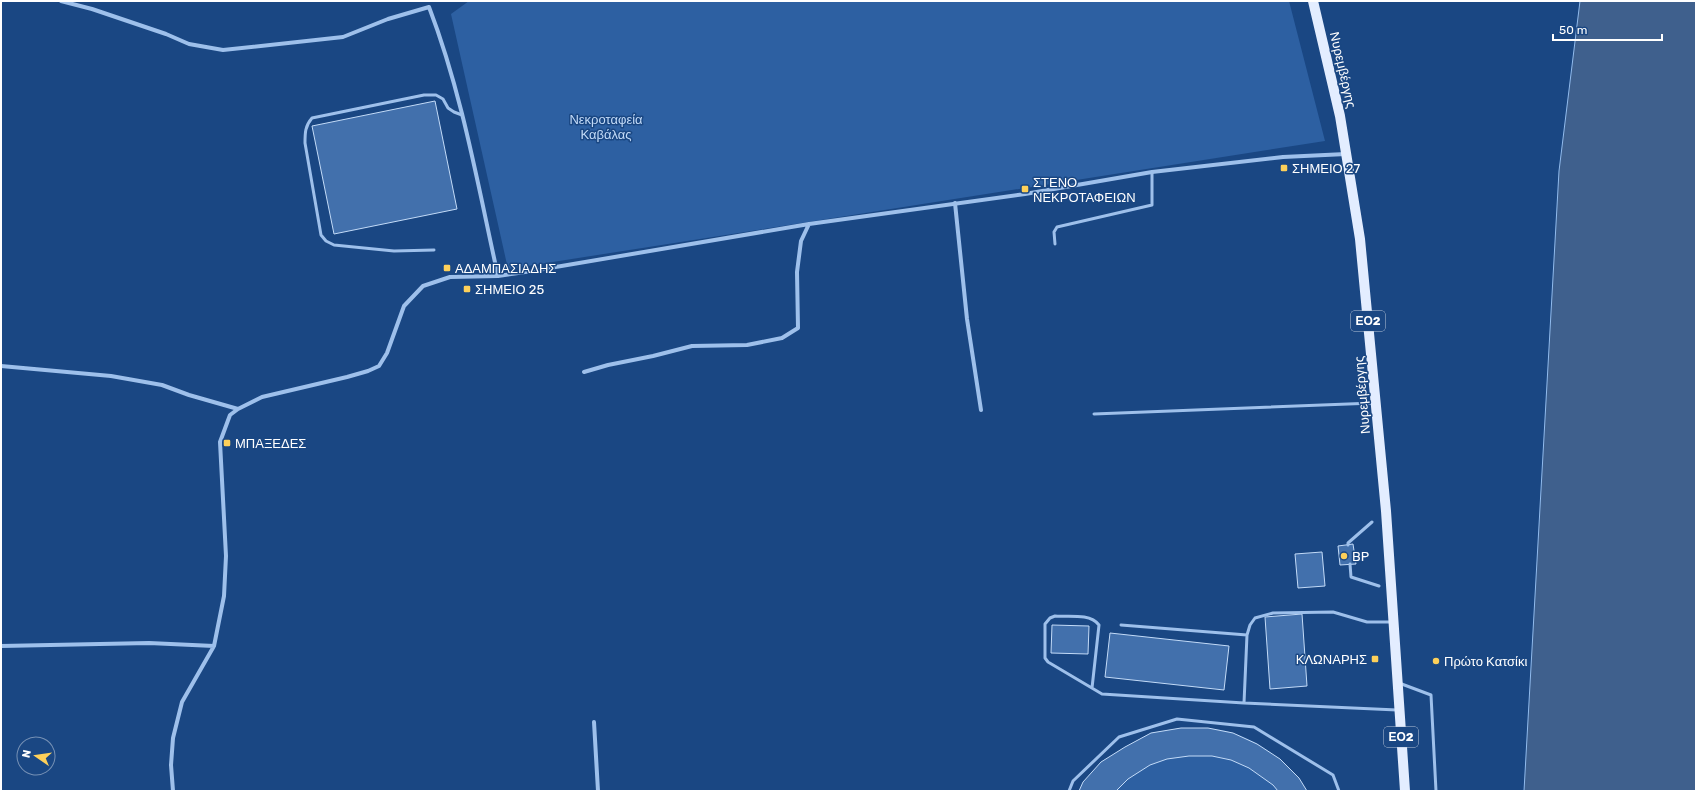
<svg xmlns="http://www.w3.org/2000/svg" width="1697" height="792" viewBox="0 0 1697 792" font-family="Rubik,sans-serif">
	<rect width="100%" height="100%" fill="#1a4783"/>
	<!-- green -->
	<path fill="#2d60a2" d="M469 1H1289L1325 141 508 269 451 14Z
		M1181 728C1198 728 1216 727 1233 733 1264 743 1289 764 1307 791H1079L1101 762 1125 747 1151 733Z"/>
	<!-- water -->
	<path fill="#3f608d" stroke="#91bbed" d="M1580 1H1696V791H1524L1559 171Z"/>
	<!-- building -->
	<path fill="#4270ac" stroke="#c3dbf8" d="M435 101 457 209 334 234 312 126Z
		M1353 544 1356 564 1340 565 1338 546Z
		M1322 552 1325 586 1298 588 1295 554Z
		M1302 614 1307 686 1270 689 1265 617Z
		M1052 625 1089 626 1088 654 1051 653Z
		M1110 633 1229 646 1224 690 1105 677Z
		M1181 728H1208L1233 733 1257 744 1280 759 1299 778 1307 791H1278L1273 785 1249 768 1231 760 1212 756H1189L1167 759 1150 765 1128 779 1116 791H1079L1083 782 1101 762 1125 747 1151 733Z"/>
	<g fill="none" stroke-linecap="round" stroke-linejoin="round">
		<!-- service -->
		<path stroke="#9ec0eb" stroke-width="3" d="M1055 244 1054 232 1057 227 1152 205V172
			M434 250 394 251 334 245 326 241 321 235 305 143C305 133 305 126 312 118L424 95H436L443 99 448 108 454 112 462 115
			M1094 414 1374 403
			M1348 545V543L1372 522
			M1350 564 1351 577 1379 586
			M1391 622H1367L1333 612 1273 613 1255 618 1250 625 1247 635 1244 703 1397 710
			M1121 625 1247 635
			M1399 683 1431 695 1436 791
			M1092 688 1099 625C1090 613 1068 617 1055 616L1050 618 1045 624V658L1048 662 1102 694 1244 703
			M1069 791 1073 781 1119 737 1177 719 1254 727 1333 775 1339 791"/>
		<!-- minor -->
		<path stroke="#9ec0eb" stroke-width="4" d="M61 1 92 9 166 34 189 44 223 50 343 37 388 19 429 7C462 93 478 186 498 276
			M955 203 967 319 981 410
			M1 366 111 376 162 385 189 395 238 409
			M584 372 608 365 653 356 692 346 747 345 782 338 798 328 797 272 801 241 809 224
			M1 646 149 643 214 646
			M594 722 598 791
			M173 791 171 765 173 738 182 702 214 646 224 596 226 556 220 442 230 415 238 409 262 397 347 377 368 371 379 366 387 353 404 306 423 286 450 277 498 276 532 271 809 224 1025 194 1152 172 1283 157 1346 154"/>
		<!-- primary -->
		<path stroke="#e3edff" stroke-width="10" d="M1313 1 1340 116 1360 239 1386 511 1405 791"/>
	</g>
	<!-- markers -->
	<g fill="#fdd05a" stroke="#1a4783" stroke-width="1.5">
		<rect x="1280" y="164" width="8" height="8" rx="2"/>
		<rect x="1021" y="185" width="8" height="8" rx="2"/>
		<rect x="443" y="264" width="8" height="8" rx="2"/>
		<rect x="463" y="285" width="8" height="8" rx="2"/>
		<rect x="223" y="439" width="8" height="8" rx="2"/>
		<circle cx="1344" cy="556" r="4"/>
		<rect x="1371" y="655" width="8" height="8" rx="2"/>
		<circle cx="1436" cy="661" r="4"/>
	</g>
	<g text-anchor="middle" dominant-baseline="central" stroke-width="3" stroke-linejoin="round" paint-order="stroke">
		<!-- shield labels -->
		<g fill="#1a4783" stroke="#bac8da" stroke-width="1">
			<rect x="1351" y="311" width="34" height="20" rx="3"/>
			<rect x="1384" y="727" width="34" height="20" rx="3"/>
		</g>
		<g font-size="12" font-weight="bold" fill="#fff">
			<text x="1368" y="321">ΕΟ2</text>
			<text x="1401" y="737">ΕΟ2</text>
		</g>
		<!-- street labels -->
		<g font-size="13" fill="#fff" stroke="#1a4783">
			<text transform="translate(1343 70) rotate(77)">Νυρεμβέργης</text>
			<text transform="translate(1362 395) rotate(-95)">Νυρεμβέργης</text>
		</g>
		<!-- park labels -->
		<g font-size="13" fill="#c3dbf8" stroke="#1a4783">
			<text x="606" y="119">Νεκροταφεία<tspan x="606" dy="15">Καβάλας</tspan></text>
		</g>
		<!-- poi labels -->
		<g font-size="13" fill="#fff" stroke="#1a4783" text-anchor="start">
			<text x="1292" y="168">ΣΗΜΕΙΟ 27</text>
			<text x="1033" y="182">ΣΤΕΝΟ<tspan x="1033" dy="15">ΝΕΚΡΟΤΑΦΕΙΩΝ</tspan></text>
			<text x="455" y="268">ΑΔΑΜΠΑΣΙΑΔΗΣ</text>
			<text x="475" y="289">ΣΗΜΕΙΟ 25</text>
			<text x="235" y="443">ΜΠΑΞΕΔΕΣ</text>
			<text x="1352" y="556">BP</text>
			<text x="1367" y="659" text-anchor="end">ΚΛΩΝΑΡΗΣ</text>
			<text x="1444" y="661">Πρώτο Κατσίκι</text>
		</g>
	</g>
	<!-- border -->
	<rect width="1697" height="792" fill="none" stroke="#ffffff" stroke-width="4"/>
	<!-- north arrow -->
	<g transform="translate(36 756) rotate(283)"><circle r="19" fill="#1a4783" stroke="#7691b5"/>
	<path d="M0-3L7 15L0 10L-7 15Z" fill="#fdd05a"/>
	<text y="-6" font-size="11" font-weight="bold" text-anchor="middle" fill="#ffffff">N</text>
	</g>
	<!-- scale -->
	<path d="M1553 34v6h109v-6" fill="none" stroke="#ffffff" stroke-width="2"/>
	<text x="1559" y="34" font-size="12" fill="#ffffff" stroke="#1a4783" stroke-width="3" paint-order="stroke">50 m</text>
</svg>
